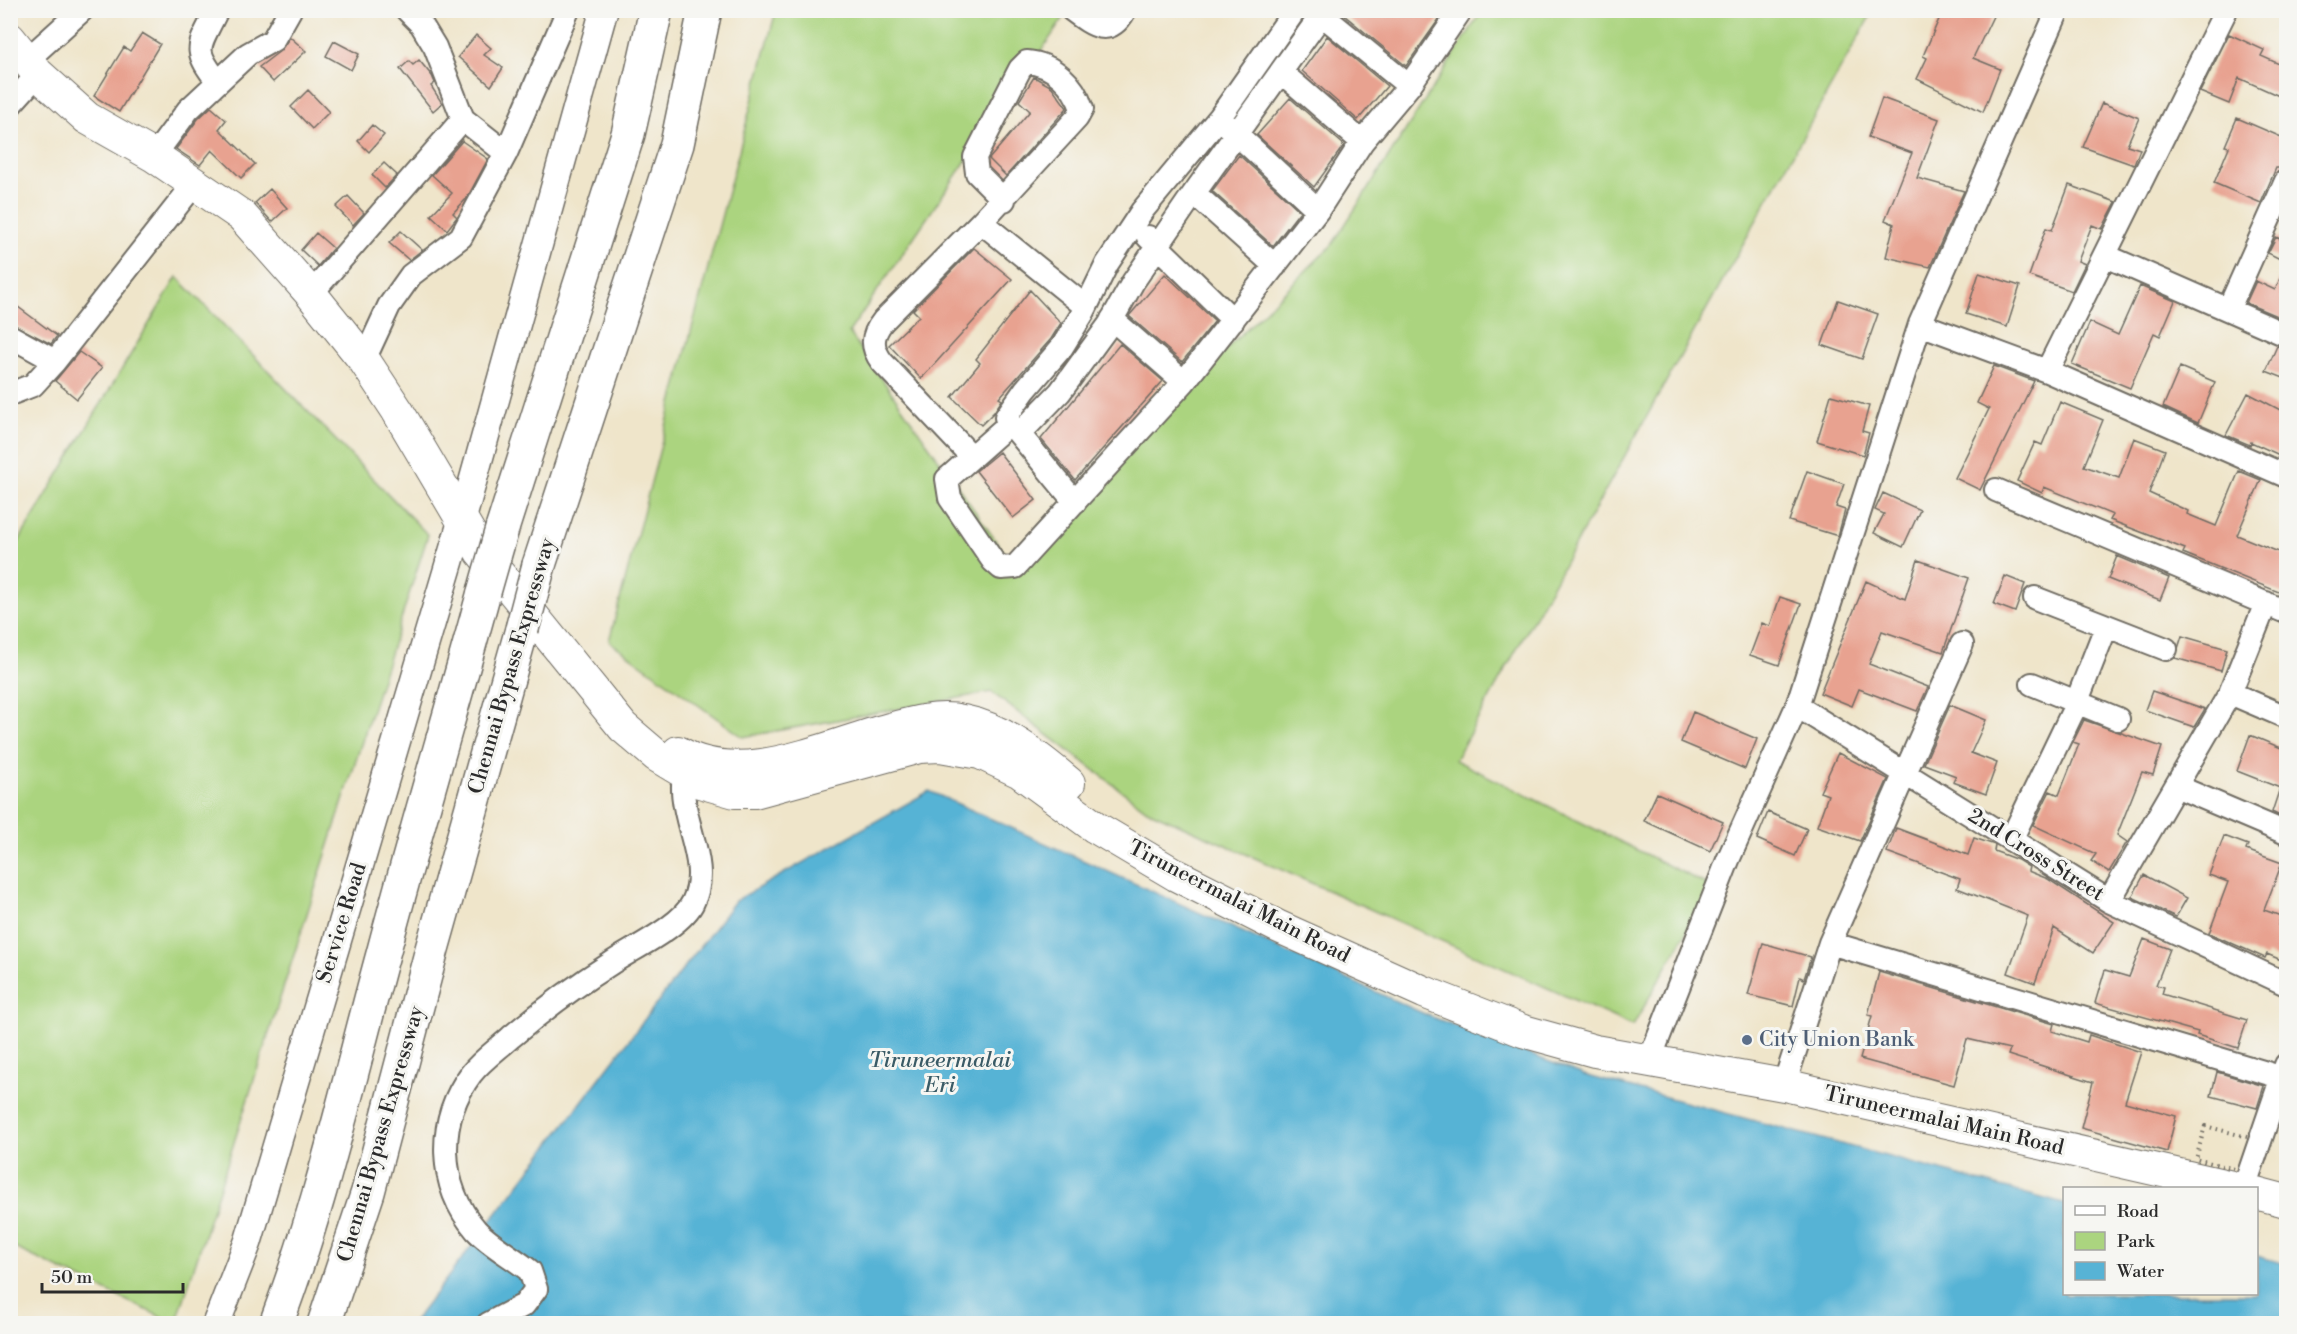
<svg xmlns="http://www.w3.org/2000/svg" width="2297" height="1334" viewBox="0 0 2297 1334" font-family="'Libre Bodoni',serif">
	<rect width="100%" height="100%" fill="#f6f6f2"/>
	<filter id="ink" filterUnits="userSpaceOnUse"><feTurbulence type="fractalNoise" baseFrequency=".0167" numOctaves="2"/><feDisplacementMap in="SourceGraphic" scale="12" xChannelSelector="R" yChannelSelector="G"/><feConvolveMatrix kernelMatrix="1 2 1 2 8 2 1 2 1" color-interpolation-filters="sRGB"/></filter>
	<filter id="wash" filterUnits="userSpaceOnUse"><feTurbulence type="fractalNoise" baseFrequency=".008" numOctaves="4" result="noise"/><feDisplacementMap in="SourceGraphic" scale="24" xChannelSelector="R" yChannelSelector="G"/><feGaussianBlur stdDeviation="1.35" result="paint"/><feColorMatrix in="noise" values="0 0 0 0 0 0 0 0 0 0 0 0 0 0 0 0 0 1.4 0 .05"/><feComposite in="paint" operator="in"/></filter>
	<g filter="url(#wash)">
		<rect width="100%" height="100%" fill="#efe5ca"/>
		<!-- green -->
		<path fill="#abd47f" stroke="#6b8055" stroke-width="1.5" d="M1058 10 1065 16 849 332 1010 561 1332 245 1482 11H1873L1455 760 1712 887 1633 1026 1147 810 991 692 743 737 609 641 776 11Z
			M177 277 428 535 176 1324 13 1247 11 1251V554Z"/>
		<!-- water -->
		<path fill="#57b3d5" stroke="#416f80" stroke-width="1.5" d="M929 791 1427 1015 1584 1075 2064 1204V1294H2256L2257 1256 2286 1264V1324H412L735 901Z"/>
		<g id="blocks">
			<!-- building -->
			<path fill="#e8a290" d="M1338 10H1436L1442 15 1406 66Z
				M1943 10H1996L1973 58 2000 69 1983 112 1917 79 1927 58 1923 56Z
				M142 33 160 44 119 112 94 96 124 47 130 51Z
				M2229 34 2264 50 2261 56 2286 67V99L2239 78 2229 104 2200 92Z
				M476 35 491 48 484 55 503 68 491 86 458 57Z
				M1327 36 1387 86 1358 120 1302 71Z
				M290 37 306 51 273 82 259 67 280 51Z
				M334 41 359 54 351 70 326 56Z
				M419 60 432 76 435 83 431 86 442 103 433 111 400 69 409 61 413 65Z
				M1034 77 1052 87 1067 108 1006 176 989 159 1030 111 1019 101Z
				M308 90 329 112 312 129 291 107Z
				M1290 98 1344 145 1314 187 1257 135Z
				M1882 98 1939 119 1917 178 1964 191 1930 267 1886 257 1894 224 1885 220 1912 153 1868 137Z
				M2102 103 2139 118 2127 145 2140 149 2134 165 2083 147Z
				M211 107 226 120 219 129 255 164 241 178 212 150 200 165 176 149 198 119Z
				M2237 118 2286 139V168H2276L2261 203 2214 183 2229 147 2225 146Z
				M372 125 384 135 369 152 358 141Z
				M462 141 488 159 467 198 453 213 457 217 447 230 431 215 452 193 432 175Z
				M1239 155 1300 211 1273 246 1212 191Z
				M384 163 397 175 385 188 372 175Z
				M2069 185 2116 202 2102 229 2092 225 2078 261 2085 264 2072 291 2029 276 2046 228 2052 230Z
				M270 189 287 208 272 222 255 203Z
				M348 196 364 213 353 225 336 207Z
				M401 231 422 250 409 260 389 243Z
				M316 233 333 248 318 266 301 250Z
				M2276 237 2286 242V262L2268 253Z
				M974 248 1012 279 921 379 889 345 919 316 913 310Z
				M2286 264V320L2246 303 2256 281 2275 290Z
				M1979 273 2020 286 2007 327 1966 314Z
				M1165 274 1215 321 1182 362 1129 316Z
				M2140 286 2175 301 2160 336 2154 333 2130 388 2072 364 2090 322 2118 335Z
				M1030 290 1061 323 1051 339 999 398 1002 400 994 412 981 425 952 397 980 363 976 359Z
				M1838 300 1878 314 1862 359 1822 345Z
				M10 301 57 336 51 344 10 323Z
				M1120 344 1163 381 1075 480 1041 439Z
				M2277 346 2286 348V379L2266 371Z
				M79 352 102 368 77 399 55 381Z
				M1994 366 2034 381 1980 490 1955 478 1989 409 1977 403Z
				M2180 367 2215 382 2198 423 2163 407Z
				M2248 393 2286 413V458L2251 442 2250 445 2226 435Z
				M1831 395 1869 406 1862 431 1869 433 1863 455 1817 441Z
				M2060 402 2103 420 2084 466 2119 478 2134 438 2165 450 2149 493 2188 511 2187 514 2216 526 2239 471 2261 480 2237 535 2286 555V595L2183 553 2185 549 2110 520 2113 515 2044 487 2042 493 2017 481 2035 442 2042 445Z
				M999 452 1036 500 1013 518 976 471Z
				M1807 471 1844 484 1836 507 1845 510 1838 536 1789 521Z
				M1883 493 1920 510 1903 547 1874 533 1884 514 1875 510Z
				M2117 556 2169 578 2160 600 2108 579Z
				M1918 560 1969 578 1943 652 1882 631 1869 664 1928 687 1917 711 1859 689 1852 706 1820 693 1866 581 1905 599Z
				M2005 576 2025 584 2015 612 1994 604Z
				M1780 597 1801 604 1779 665 1750 655 1762 623 1770 626Z
				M2182 636 2227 649 2221 671 2175 658Z
				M2152 691 2205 709 2194 727 2145 710Z
				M1950 705 1986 720 1971 753 1997 763 1986 794 1953 782 1956 776 1924 764Z
				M1693 712 1757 739 1745 769 1681 742Z
				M2084 720 2162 747 2153 775 2142 772 2117 835 2127 842 2109 872 2091 861 2096 854 2033 825 2050 791 2059 795 2079 744 2073 742Z
				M2250 735 2286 750V819L2272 812 2280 788 2237 771Z
				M1838 753 1888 779 1860 841 1817 826 1828 795 1820 792Z
				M1657 793 1723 822 1710 851 1644 821Z
				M1768 812 1807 829 1795 856 1757 839Z
				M1896 828 1968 855 1974 838 1995 845 1994 851 2018 860 2029 867 2028 871 2048 879 2114 922 2093 953 2054 928 2035 983 2008 973 2028 916 1957 888 1960 879 1887 852Z
				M2224 836 2248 845 2246 850 2282 863 2264 910 2281 916 2278 925 2286 928V962L2267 954 2265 958 2209 933 2228 882 2209 875Z
				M2144 875 2187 898 2176 917 2132 897Z
				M2144 939 2170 949 2156 985 2164 987 2162 994 2247 1020 2238 1048 2197 1035 2198 1032 2095 1003 2105 970 2129 977Z
				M1763 943 1811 957 1804 979 1800 977 1793 1006 1748 995Z
				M1879 972 2054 1024 2052 1031 2087 1042 2089 1035 2141 1052 2125 1102 2176 1116 2167 1152 2081 1128 2093 1082 2008 1055 2010 1049 1967 1039 1954 1085 1860 1059 1872 1016 1868 1015Z
				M2217 1072 2264 1086 2257 1108 2211 1096Z"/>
		</g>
	</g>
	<g filter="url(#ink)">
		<use href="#blocks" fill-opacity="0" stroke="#706c63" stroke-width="1.5"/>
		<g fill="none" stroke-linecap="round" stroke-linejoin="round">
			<defs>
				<path id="minor" d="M217 10C199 48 191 47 218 82
					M407 10 421 24 435 47 463 119 506 153
					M1072 10C1092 25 1109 39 1125 10
					M1295 10 1220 117 1142 211 1107 264 1083 313 1062 347 1025 390 1006 417 1008 425 1015 429 1025 428 1060 392 1109 325 1133 282 1187 203 1325 10
					M1316 10 1409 86
					M28 59 82 10
					M1282 73 1362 142
					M10 105 38 74
					M1227 125 1318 210
					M154 156 188 110 248 54 273 40 290 10
					M1194 193 1275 266
					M1004 200 977 173 975 157 1020 69 1027 62C1053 64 1074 84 1082 109L1077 118 981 222 1086 307
					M1148 237 1233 320
					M2106 256 2286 335
					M311 294 463 119
					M2229 308 2286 181
					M1112 319 1184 382
					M1920 324 2047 371 2286 476
					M10 336 55 361
					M364 360 389 306 411 275 461 237 506 153 568 10
					M2047 371 2226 10
					M10 394 33 385 55 361 195 183
					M1008 425 947 479 950 498 993 561 1001 568 1015 567 1184 382 1318 210 1362 142 1409 86 1461 10
					M1015 429 1075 502
					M972 457 882 362C871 347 871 336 883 321L981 222
					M1996 490 2286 612
					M2035 598 2166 649
					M2032 684 2118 719
					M2230 693 2286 717
					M1797 706 2109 901 2286 984
					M2178 787 2286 833
					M2011 840 2073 711 2106 627
					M2109 901 2230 693 2266 603
					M1830 943 2280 1077
					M1650 1059 1728 860 1797 706 1920 324 2058 10
					M1784 1085 1830 943 1962 644
					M2244 1188 2286 1065
					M488 1324 524 1305 536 1289 530 1271C513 1257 491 1246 476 1230 438 1186 436 1121 471 1074 482 1060 498 1049 511 1037 543 1010 575 986 610 964 632 949 682 926 693 902 715 857 668 809 688 760"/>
				<path id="tertiary" d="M216 1324 248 1242 462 520 604 10"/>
				<path id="secondary" d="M10 39 38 74 87 118 154 156 242 216 311 294 364 360 397 410 481 552 623 727 657 756 700 782 735 792H754L919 747 940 746 980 753 1020 772 1095 827 1176 875 1277 926 1424 992 1523 1031 1595 1051 1784 1085 2237 1188
					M678 752C739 788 820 749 882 731 908 724 936 715 963 721 1004 729 1038 757 1069 783
					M2256 1193 2286 1201"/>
				<path id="trunk" d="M502 529 628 134 656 10
					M539 565 677 144 705 10
					M276 1324C322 1203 349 1078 383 954 415 833 451 713 484 592
					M324 1324 368 1192 432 949 522 629"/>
			</defs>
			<!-- minor casing -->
			<use href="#minor" stroke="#706c63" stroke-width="26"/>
			<!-- tertiary casing -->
			<use href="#tertiary" stroke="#706c63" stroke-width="30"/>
			<!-- secondary casing -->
			<use href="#secondary" stroke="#706c63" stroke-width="34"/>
			<!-- trunk casing -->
			<use href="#trunk" stroke="#706c63" stroke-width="36"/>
			<!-- path -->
			<path stroke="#706c63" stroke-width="4" stroke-dasharray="1.5 4.5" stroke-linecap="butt" d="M2205 1126 2251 1138 2242 1171 2196 1159Z"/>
			<!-- minor -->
			<use href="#minor" stroke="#fff" stroke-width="22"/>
			<!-- tertiary -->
			<use href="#tertiary" stroke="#fff" stroke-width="27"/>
			<!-- secondary -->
			<use href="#secondary" stroke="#fff" stroke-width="32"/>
			<!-- trunk -->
			<use href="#trunk" stroke="#fff" stroke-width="33"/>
			<defs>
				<path id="trunk-bridge" d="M484 592 502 529
					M522 629 539 565"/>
			</defs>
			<!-- trunk-bridge casing -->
			<use href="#trunk-bridge" stroke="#706c63" stroke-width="36" stroke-linecap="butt"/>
			<!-- trunk-bridge -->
			<use href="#trunk-bridge" stroke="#fff" stroke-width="33"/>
		</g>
	</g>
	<!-- markers -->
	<circle fill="#5c6f8a" stroke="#f6f6f2" stroke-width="2" cx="1747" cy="1040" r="6"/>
	<g text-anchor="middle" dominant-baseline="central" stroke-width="6" stroke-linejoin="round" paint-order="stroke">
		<!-- street labels -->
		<g font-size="21" fill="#2b2b2b" stroke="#f6f6f2">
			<text transform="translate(512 666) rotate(-74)">Chennai Bypass Expressway</text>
			<text transform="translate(2036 855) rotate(32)">2nd Cross Street</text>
			<text transform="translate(1239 902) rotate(27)">Tiruneermalai Main Road</text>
			<text transform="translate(342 923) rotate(-73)">Service Road</text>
			<text transform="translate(1944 1121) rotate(13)">Tiruneermalai Main Road</text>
			<text transform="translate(381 1134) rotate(-74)">Chennai Bypass Expressway</text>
		</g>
		<!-- service labels -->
		<g font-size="21" fill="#4e5e75" stroke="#f6f6f2" text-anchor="start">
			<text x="1759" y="1040">City Union Bank</text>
		</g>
		<!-- water labels -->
		<g font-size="22" font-style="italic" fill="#3a5b66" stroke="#f6f6f2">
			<text x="940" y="1060">Tiruneermalai<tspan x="940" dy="25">Eri</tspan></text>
		</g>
	</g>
	<!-- margin -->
	<rect width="2297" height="1334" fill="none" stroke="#f6f6f2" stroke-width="36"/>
	<!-- legend -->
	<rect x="2063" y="1187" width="195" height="108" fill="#f6f6f2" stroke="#a5a5a2" stroke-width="1.5"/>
	<rect x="2075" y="1206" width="30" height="9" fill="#ffffff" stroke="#a5a5a2" stroke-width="1.5"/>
	<text x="2117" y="1217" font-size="18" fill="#2b2b2b">Road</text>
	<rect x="2075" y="1232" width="30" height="18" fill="#abd47f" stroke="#a5a5a2" stroke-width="1.5"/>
	<text x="2117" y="1247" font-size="18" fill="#2b2b2b">Park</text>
	<rect x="2075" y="1262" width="30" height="18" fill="#57b3d5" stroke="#a5a5a2" stroke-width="1.5"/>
	<text x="2117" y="1277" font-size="18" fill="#2b2b2b">Water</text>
	<!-- scale -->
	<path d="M42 1283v9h141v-9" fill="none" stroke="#2b2b2b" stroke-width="3"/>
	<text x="51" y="1283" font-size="18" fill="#2b2b2b" stroke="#f6f6f2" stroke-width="4.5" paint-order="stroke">50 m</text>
</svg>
